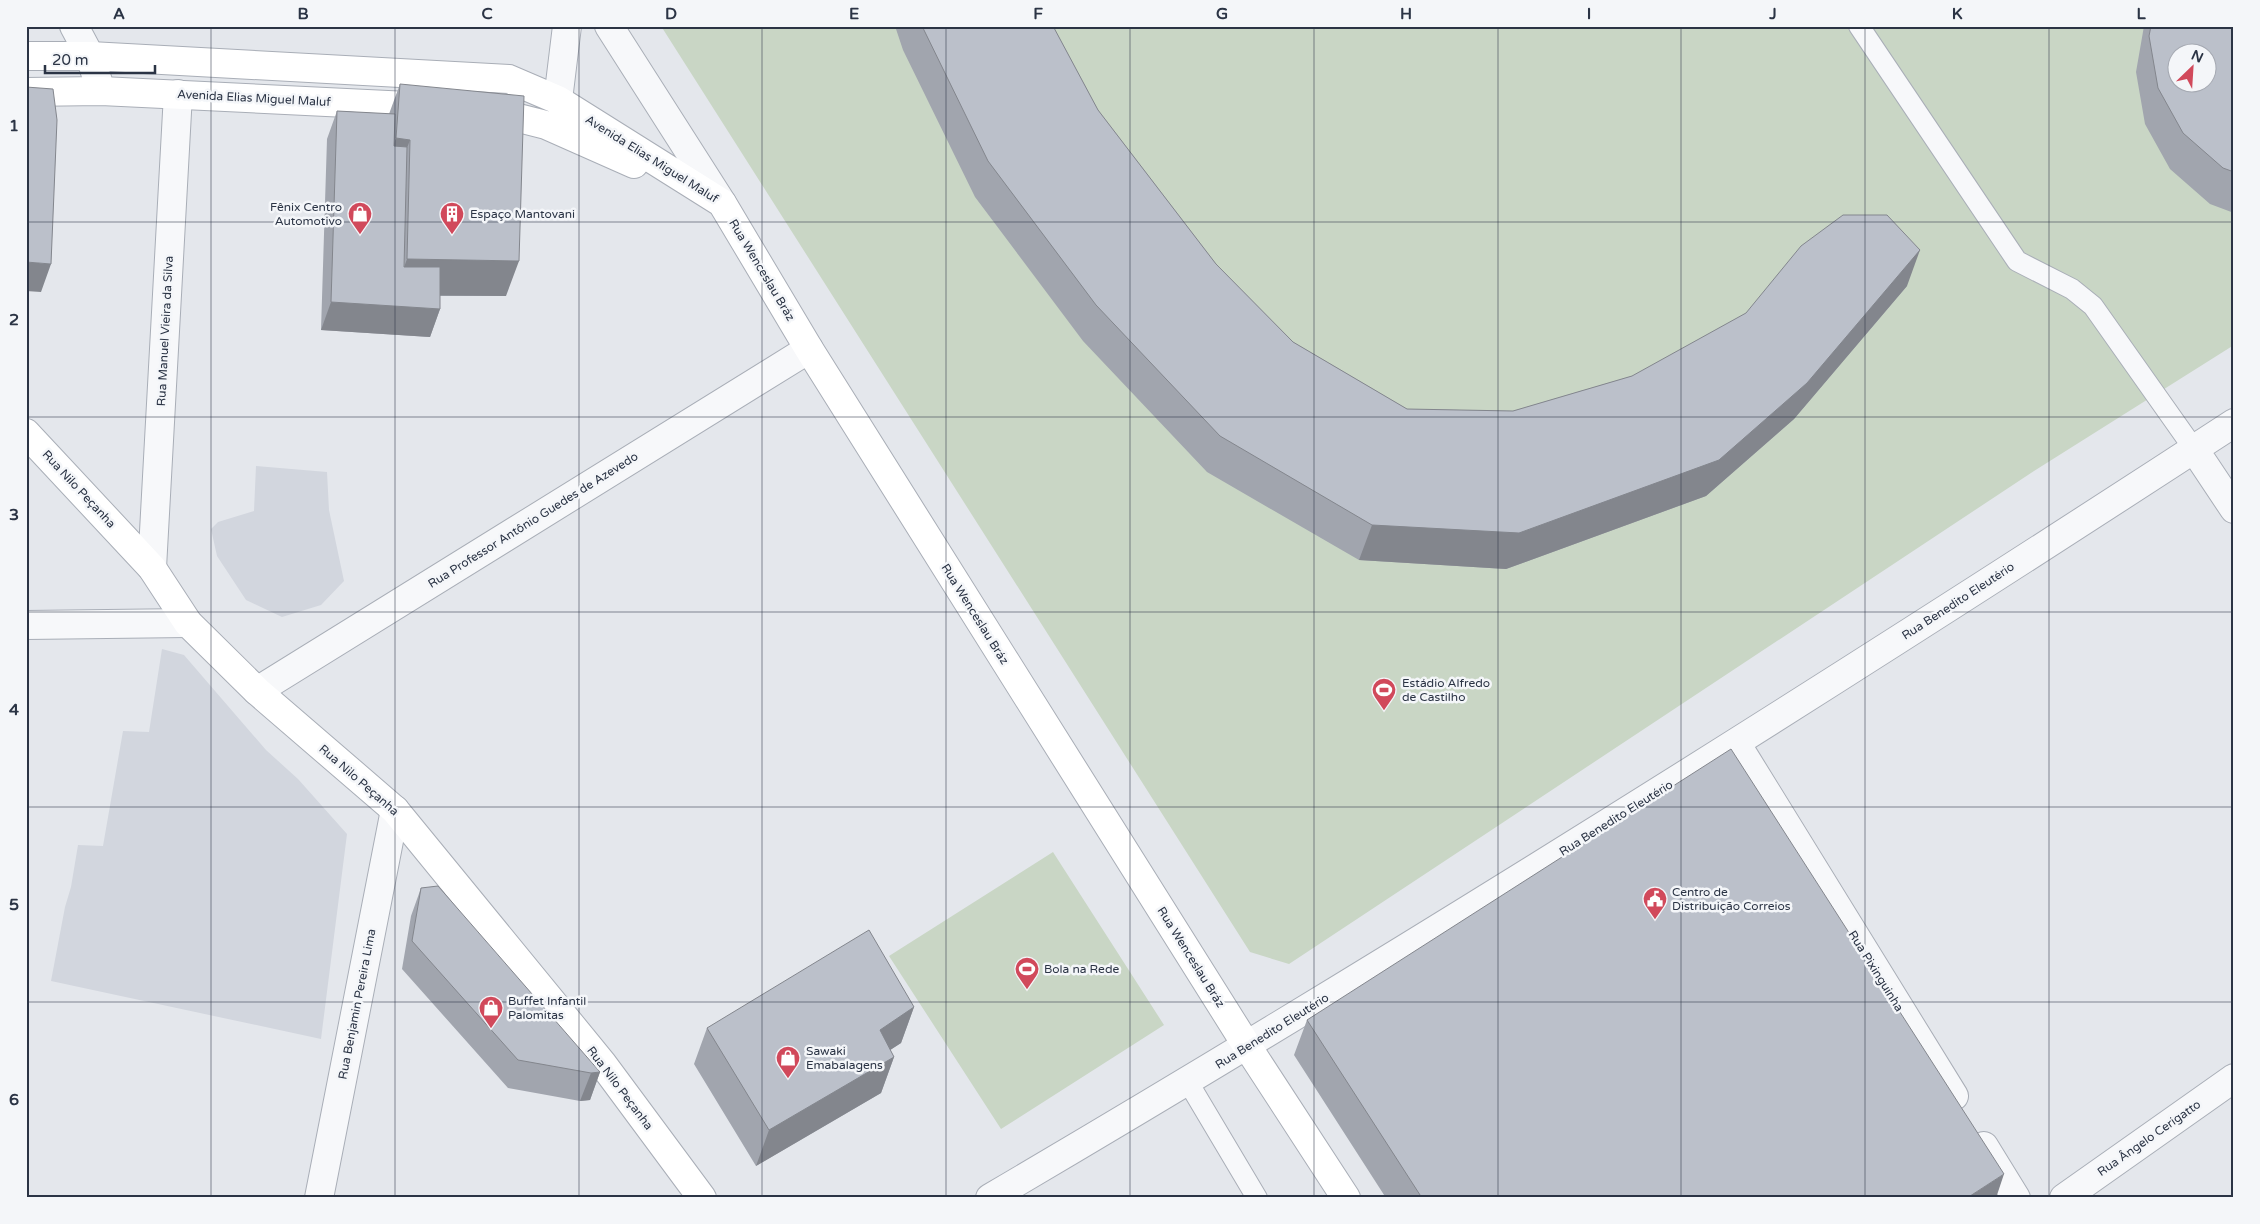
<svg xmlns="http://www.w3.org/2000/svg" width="2260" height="1224" viewBox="0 0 2260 1224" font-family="'Varela Round',sans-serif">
	<rect width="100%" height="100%" fill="#e4e7ec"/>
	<!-- built -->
	<path fill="#d2d6de" d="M256 466 327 472 329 510 344 581 321 605 282 617 246 600 217 556 211 529 218 522 254 511Z
		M162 649 184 655 266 750 298 779 347 834 321 1039 51 981 65 907 71 887 78 845 103 846 123 731 149 732Z"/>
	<!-- green -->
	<path fill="#c9d6c5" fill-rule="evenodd" d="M661 26H2234V345L2034 471 1289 964 1250 952ZM2178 52H2208V82H2178Z
		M1053 852 1164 1025 1001 1129 889 956Z"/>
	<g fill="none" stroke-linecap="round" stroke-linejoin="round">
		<defs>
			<path id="lane" d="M1859 26 2017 261 2072 289 2093 306 2194 449
				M1188 1082 1257 1198"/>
			<path id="street" d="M74 26 90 56 101 91
				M609 26 722 203
				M558 100 567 26
				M2194 449 2234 509
				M152 568 178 94
				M26 625 188 623
				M257 691 809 349
				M1736 743 1954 1096
				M1984 1146 2016 1198
				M319 1198 395 810
				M990 1198C1411 951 1824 690 2234 423
				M2064 1198 2234 1078"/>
			<path id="secondary" d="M26 56H90L509 79 558 100 722 203 809 349 1247 1046 1346 1198
				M26 92 101 91 429 107
				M487 110 546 125 634 164
				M26 433 152 568 188 623 257 691 395 810 602 1063 702 1198"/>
		</defs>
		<!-- lane casing -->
		<use href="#lane" stroke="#a9aeb7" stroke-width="22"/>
		<!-- street casing -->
		<use href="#street" stroke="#a9aeb7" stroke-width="30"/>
		<!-- secondary casing -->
		<use href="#secondary" stroke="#a9aeb7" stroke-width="30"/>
		<!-- lane -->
		<use href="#lane" stroke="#f7f8fa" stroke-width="20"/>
		<!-- street -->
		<use href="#street" stroke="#f7f8fa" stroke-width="28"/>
		<!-- secondary -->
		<use href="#secondary" stroke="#fff" stroke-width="28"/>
	</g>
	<!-- wall -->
	<path fill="#a1a5ae" d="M895 26H1053L1098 110 1216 264 1293 342 1407 409 1513 411 1632 376 1907 286 1794 419 1706 496 1506 569 1359 560 1207 472 1083 341 975 197 903 50Z
		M2144 26H2234V213L2210 204 2170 169 2145 124 2136 72Z
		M400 84 506 296H440V309L430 337 321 330 327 139 337 111 389 114Z
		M421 888 600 1072 590 1100 580 1101 508 1088 402 969 411 916Z
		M914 1007 901 1043 890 1050 894 1057 881 1093 756 1166 694 1064 707 1028Z
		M1307 1020 1996 1198H1386L1294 1055Z"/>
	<!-- shaded-wall -->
	<path fill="#83868d" d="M396 138 410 140 397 175 383 174Z
		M1920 250 1907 286 1794 419 1706 496 1506 569 1359 560 1372 525Z
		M407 259 519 261 506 296 394 295Z
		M26 262 51 264 41 292 26 291Z
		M331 302 440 309 430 337 321 330Z
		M914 1007 901 1043 867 1065 880 1030Z
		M894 1057 881 1093 756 1166 769 1130Z
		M600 1072 590 1100 580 1101 591 1073Z
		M2004 1174 1996 1198H1967Z"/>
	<!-- building -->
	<path fill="#bbc0ca" stroke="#83868d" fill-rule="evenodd" d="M922 26H1053L1098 110 1216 264 1293 342 1407 409 1513 411 1632 376 1746 313 1801 246 1843 215H1887L1920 250 1807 383 1719 460 1519 533 1372 525 1220 436 1096 305 988 161Z
		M2151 26H2234V172L2223 168 2183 133 2158 88 2149 36ZM2178 52H2208V82H2178Z
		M400 84 524 96 519 261 407 259 410 140 396 138Z
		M26 87 53 89 57 120 51 264 26 262Z
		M337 111 395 114 394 146 407 147 404 267H440V309L331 302Z
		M1731 749 2004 1174 1967 1198H1422L1307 1020Z
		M438 886 600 1072 591 1073 518 1060 412 941 421 888Z
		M869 930 914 1007 880 1030 894 1057 769 1130 707 1028Z"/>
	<!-- grid -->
	<path fill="none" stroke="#2b3445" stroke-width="1" stroke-opacity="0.55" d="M211 26V1198M395 26V1198M579 26V1198M762 26V1198M946 26V1198M1130 26V1198M1314 26V1198M1498 26V1198M1681 26V1198M1865 26V1198M2049 26V1198M26 222H2234M26 417H2234M26 612H2234M26 807H2234M26 1002H2234"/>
	<!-- icons -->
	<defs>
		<symbol id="shop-pin" viewBox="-11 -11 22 30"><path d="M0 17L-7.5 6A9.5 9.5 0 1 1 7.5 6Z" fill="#d1495b" stroke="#f4f6f9"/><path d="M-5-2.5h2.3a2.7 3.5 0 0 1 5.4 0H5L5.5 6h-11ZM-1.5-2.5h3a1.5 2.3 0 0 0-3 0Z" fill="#fff"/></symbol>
		<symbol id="building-pin" viewBox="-11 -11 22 30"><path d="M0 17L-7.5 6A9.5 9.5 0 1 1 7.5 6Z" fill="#d1495b" stroke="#f4f6f9"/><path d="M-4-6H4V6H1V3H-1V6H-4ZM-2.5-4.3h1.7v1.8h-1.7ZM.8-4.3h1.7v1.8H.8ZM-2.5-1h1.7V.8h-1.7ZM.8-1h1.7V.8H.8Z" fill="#fff"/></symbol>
		<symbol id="stadium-pin" viewBox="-11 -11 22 30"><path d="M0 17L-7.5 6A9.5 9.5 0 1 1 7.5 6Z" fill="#d1495b" stroke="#f4f6f9"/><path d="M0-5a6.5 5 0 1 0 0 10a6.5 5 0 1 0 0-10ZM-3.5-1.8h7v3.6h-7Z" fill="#fff"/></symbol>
		<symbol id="civic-pin" viewBox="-11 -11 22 30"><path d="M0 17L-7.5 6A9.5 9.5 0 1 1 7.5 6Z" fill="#d1495b" stroke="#f4f6f9"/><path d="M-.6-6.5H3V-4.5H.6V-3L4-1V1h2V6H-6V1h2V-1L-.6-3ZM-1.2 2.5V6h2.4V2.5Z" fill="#fff"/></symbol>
	</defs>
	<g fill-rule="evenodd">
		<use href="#shop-pin" x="346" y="200" width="28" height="38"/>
		<use href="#building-pin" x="438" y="200" width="28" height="38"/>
		<use href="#stadium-pin" x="1370" y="676" width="28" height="38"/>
		<use href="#civic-pin" x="1641" y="885" width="28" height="38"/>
		<use href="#stadium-pin" x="1013" y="955" width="28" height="38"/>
		<use href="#shop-pin" x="477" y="994" width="28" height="38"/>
		<use href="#shop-pin" x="774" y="1044" width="28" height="38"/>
	</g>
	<g text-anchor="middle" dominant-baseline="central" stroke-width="5" stroke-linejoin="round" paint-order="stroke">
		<!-- street labels -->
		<g font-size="12" fill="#2b3445" stroke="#f4f6f9">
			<text transform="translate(254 98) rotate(3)">Avenida Elias Miguel Maluf</text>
			<text transform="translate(652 159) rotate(32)">Avenida Elias Miguel Maluf</text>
			<text transform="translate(762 270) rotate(59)">Rua Wenceslau Bráz</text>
			<text transform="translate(165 331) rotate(-87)">Rua Manuel Vieira da Silva</text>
			<text transform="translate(79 489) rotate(47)">Rua Nilo Peçanha</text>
			<text transform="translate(533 520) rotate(-32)">Rua Professor Antônio Guedes de Azevedo</text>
			<text transform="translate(1958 601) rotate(-33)">Rua Benedito Eleutério</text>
			<text transform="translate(975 614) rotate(58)">Rua Wenceslau Bráz</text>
			<text transform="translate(359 780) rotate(41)">Rua Nilo Peçanha</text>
			<text transform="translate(1616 818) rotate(-32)">Rua Benedito Eleutério</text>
			<text transform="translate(1191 957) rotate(58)">Rua Wenceslau Bráz</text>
			<text transform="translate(1876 971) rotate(58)">Rua Pixinguinha</text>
			<text transform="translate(357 1004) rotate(-79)">Rua Benjamin Pereira Lima</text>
			<text transform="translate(1272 1031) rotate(-32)">Rua Benedito Eleutério</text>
			<text transform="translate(620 1088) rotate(53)">Rua Nilo Peçanha</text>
			<text transform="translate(2149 1138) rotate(-35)">Rua Ângelo Cerigatto</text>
		</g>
		<!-- poi labels -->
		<g font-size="12" fill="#2b3445" stroke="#f4f6f9" text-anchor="start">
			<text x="342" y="207" text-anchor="end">Fênix Centro<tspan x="342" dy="14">Automotivo</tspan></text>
			<text x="470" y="214">Espaço Mantovani</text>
			<text x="1402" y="683">Estádio Alfredo<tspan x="1402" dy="14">de Castilho</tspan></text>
			<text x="1672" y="892">Centro de<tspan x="1672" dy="14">Distribuição Correios</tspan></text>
			<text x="1044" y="969">Bola na Rede</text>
			<text x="508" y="1001">Buffet Infantil<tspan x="508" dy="14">Palomitas</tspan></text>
			<text x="806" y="1051">Sawaki<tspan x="806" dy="14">Emabalagens</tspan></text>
		</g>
	</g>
	<!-- border -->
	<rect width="2260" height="1224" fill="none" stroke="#f4f6f9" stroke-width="55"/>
	<!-- north arrow -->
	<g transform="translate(2192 68) rotate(25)"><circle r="24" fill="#f4f6f9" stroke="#a4a8b1"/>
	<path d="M0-4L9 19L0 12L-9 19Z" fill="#d1495b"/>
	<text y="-8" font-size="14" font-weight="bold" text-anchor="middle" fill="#2b3445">N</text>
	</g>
	<!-- scale -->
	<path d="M45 65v8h110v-8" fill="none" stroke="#2b3445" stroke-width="2.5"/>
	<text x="52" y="65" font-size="15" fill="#2b3445" stroke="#f4f6f9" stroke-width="4" paint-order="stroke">20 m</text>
	<rect x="28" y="28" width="2204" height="1168" fill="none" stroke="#2b3445" stroke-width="2"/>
	<g font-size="16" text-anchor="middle" font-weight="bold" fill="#2b3445">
		<text x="119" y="19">A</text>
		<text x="303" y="19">B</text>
		<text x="487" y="19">C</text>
		<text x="671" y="19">D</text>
		<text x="854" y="19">E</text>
		<text x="1038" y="19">F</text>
		<text x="1222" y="19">G</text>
		<text x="1406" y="19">H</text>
		<text x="1589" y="19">I</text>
		<text x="1773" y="19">J</text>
		<text x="1957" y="19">K</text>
		<text x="2141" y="19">L</text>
		<text x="14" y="131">1</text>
		<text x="14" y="325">2</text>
		<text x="14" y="520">3</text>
		<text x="14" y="715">4</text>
		<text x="14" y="910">5</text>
		<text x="14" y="1105">6</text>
	</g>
</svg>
